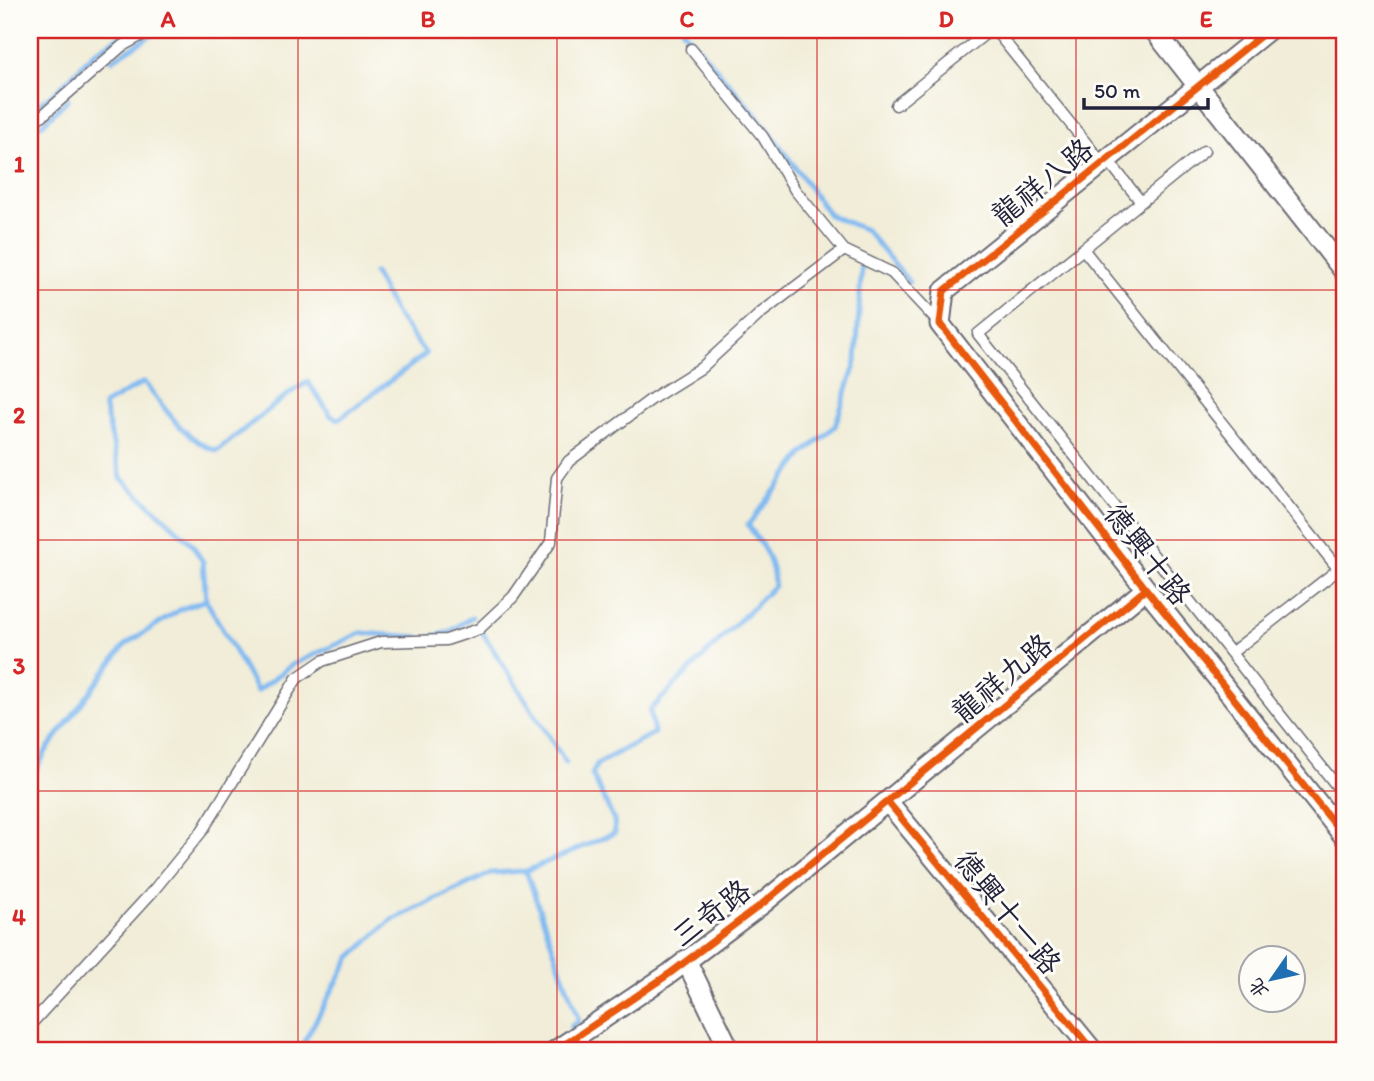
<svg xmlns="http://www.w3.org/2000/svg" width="1374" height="1081" viewBox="0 0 1374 1081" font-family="Itim,'LXGW WenKai TC',sans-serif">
	<rect width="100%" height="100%" fill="#fdfcf7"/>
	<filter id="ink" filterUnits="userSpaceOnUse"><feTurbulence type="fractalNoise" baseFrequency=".0143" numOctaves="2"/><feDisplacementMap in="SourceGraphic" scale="14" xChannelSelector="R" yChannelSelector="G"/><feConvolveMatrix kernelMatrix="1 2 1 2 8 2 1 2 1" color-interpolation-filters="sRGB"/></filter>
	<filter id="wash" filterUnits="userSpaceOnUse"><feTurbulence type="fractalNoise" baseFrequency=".00686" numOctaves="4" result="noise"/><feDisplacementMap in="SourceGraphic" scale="28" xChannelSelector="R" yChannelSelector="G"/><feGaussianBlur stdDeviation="1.57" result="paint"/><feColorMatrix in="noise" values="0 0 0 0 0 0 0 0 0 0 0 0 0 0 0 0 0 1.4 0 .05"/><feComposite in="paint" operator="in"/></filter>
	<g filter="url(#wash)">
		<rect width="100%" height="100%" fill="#f1edd8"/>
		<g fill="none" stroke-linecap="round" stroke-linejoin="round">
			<!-- stream -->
			<path stroke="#81baf1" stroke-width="5" d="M683 30 768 129 829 215 866 230 909 282
				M112 60 160 30
				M30 110 57 91 95 52 130 30
				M30 129 43 124 68 99
				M206 600 257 691 292 665 361 633 418 637
				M482 632 566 763
				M431 637 449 632 472 617
				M30 782 46 751 125 645 181 609 206 600 203 562 191 543 121 478 104 405 144 382C165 408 184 440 217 451L291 392 308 382 331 416 339 419 426 354 395 313 374 273
				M526 871 579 1021 571 1026 572 1032
				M299 1051 350 958 390 921 491 873 526 871 615 833 614 820 592 774 597 764 654 733 650 710 774 586C774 560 762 545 748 525L803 454 835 426 856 362 862 259"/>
		</g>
	</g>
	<g filter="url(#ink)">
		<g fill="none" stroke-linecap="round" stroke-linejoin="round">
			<defs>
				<path id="service" d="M995 30 1102 163
					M691 49 763 137 795 190 844 250 892 273 940 324
					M896 105 990 30
					M30 122 43 115 122 46 151 30
					M1107 159 1141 202 1204 151
					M1141 202 1083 249 1344 576
					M1083 249 978 334 1231 653 1339 569
					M1231 653 1344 795
					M30 1025 153 891 202 831 297 678 322 661 381 642 446 640 479 629 513 597 551 542 557 478 569 461 653 398 701 368 761 313 844 250"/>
				<path id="minor" d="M1154 30 1344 271
					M1268 30 944 291 940 324 1146 589 1344 836
					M888 802 1093 1051
					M686 960 730 1051
					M555 1051 669 974 762 904 1146 589"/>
			</defs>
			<!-- service casing -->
			<use href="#service" stroke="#6a6972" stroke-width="13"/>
			<!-- minor casing -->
			<use href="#minor" stroke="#6a6972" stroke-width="23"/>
			<!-- service -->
			<use href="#service" stroke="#fff" stroke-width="10"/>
			<!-- minor -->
			<use href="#minor" stroke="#fff" stroke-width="19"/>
			<defs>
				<path id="cycleway" d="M1268 30 944 291 940 324 1146 589 1344 836
					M888 802 1093 1051
					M555 1051 669 974 762 904 1146 589"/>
			</defs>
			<!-- cycleway casing -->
			<use href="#cycleway" stroke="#fdfcf7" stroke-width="11"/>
			<!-- cycleway -->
			<use href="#cycleway" stroke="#e8590c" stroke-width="7"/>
		</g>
	</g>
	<!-- grid -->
	<path fill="none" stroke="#d62828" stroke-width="2" stroke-opacity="0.55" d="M298 30V1051M557 30V1051M817 30V1051M1076 30V1051M30 290H1344M30 540H1344M30 791H1344"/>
	<g text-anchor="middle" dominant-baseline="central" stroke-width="6" stroke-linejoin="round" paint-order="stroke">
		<!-- street labels -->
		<g font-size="30" fill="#22223b" stroke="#fdfcf7">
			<text transform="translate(1042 182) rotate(-39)">龍祥八路</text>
			<text transform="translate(1148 554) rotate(52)">德興十路</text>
			<text transform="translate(1002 678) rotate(-40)">龍祥九路</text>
			<text transform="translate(1008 912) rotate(51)">德興十一路</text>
			<text transform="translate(711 913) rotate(-37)">三奇路</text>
		</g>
	</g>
	<!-- margin -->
	<rect width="1374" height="1081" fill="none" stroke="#fdfcf7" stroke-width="77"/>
	<!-- north arrow -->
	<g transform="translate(1272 979) rotate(236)"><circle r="33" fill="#fdfcf7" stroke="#a5a5ac" stroke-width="2"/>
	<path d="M0-5L12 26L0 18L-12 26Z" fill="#1f6fb2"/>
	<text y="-10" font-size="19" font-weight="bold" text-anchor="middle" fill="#22223b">北</text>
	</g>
	<!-- scale -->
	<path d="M1084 98v10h124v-10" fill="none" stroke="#22223b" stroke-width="3.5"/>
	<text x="1094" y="98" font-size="21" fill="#22223b" stroke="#fdfcf7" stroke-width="5" paint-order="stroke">50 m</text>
	<rect x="38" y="38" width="1298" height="1004" fill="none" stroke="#d62828" stroke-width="2.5"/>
	<g font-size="23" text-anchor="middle" font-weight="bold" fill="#d62828">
		<text x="168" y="27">A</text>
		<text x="428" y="27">B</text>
		<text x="687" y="27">C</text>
		<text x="946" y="27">D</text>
		<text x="1206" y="27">E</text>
		<text x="19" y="172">1</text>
		<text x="19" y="423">2</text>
		<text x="19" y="674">3</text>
		<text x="19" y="925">4</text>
	</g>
</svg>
